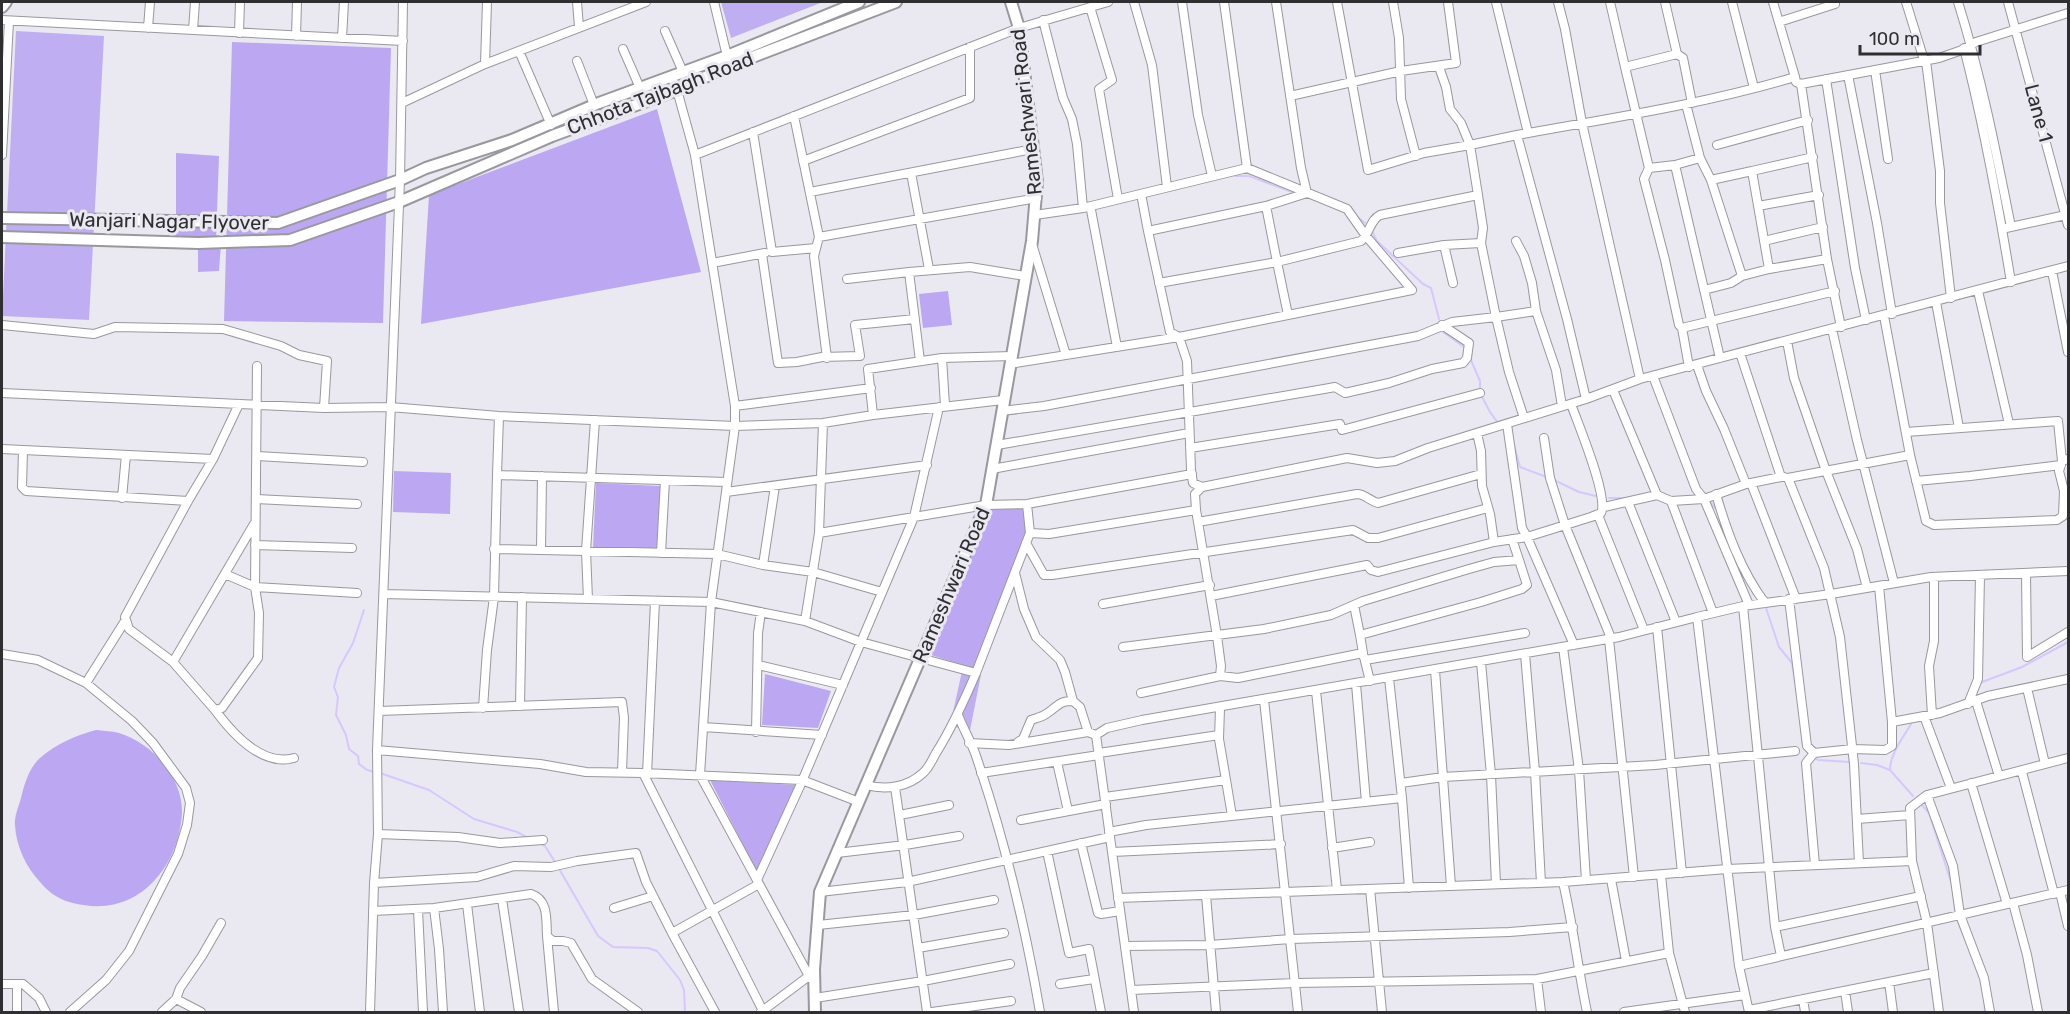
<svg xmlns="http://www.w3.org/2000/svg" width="2070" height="1014" viewBox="0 0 2070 1014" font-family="Rubik,sans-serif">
	<rect width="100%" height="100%" fill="#eae8f0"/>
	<!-- green -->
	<path fill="#bca8f2" d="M232 42 391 48 383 323 224 321Z
		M657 109 701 272 421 324 429 195Z
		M176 153 219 156 216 242 221 244 219 271 198 272V240L176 238Z
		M948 291 952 325 923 328 919 294Z
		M394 471 451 473 450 514 393 512Z
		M596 483 661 486 657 548H593Z
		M988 508H1025L1027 533 975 669 928 654Z
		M765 674 831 691 818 728 762 725Z
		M96 730C103 731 112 731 119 733 152 743 183 777 182 813 179 863 144 910 91 906 70 904 54 899 40 882 26 867 16 846 15 825 14 815 20 804 22 794 25 782 30 767 40 758 57 743 75 736 96 730Z
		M710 780 796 785 758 874Z"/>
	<!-- forest -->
	<path fill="#c0aef3" d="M721 2H823L731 38Z
		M16 31 104 36 89 320 2 316Z
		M962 671 981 675 970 730 950 726Z"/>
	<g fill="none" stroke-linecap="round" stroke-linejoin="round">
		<!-- stream -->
		<path stroke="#d6c8fd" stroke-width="2" d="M1235 176H1249L1292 192
			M1309 198 1331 206
			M1356 216 1368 225
			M1371 229 1377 241 1423 284 1431 288 1439 319
			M1443 332 1464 347 1466 350
			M1470 358 1480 381V393L1490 412 1498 423
			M1513 442 1520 467 1549 478
			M1554 480 1579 492 1596 496
			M1609 498H1626
			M1710 502 1717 510
			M1747 581 1753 592
			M1766 608 1779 647 1792 663 1797 694
			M364 610 353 643 339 668 334 687 338 697 336 715 346 735 349 749 358 756 359 764 367 770 375 772
			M1982 682 2022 667 2068 642
			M1799 708 1803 746 1809 754
			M1911 724C1903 738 1890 754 1890 770L1913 796
			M1814 757 1818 760 1849 762
			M1861 763 1877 765 1890 770
			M380 773 429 790 474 819 517 832 530 839
			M1920 803 1929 813 1952 885
			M541 844 545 846 555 862
			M558 867 598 936 613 947 648 948 657 951 680 980 684 990 685 1012
			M1953 890 1955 911
			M1958 922 1967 944
			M1984 997 1985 1012"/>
		<defs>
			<path id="minor" d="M487 2 485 64 646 2
				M577 2 579 27
				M714 2 727 56
				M1134 2 1152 65 1167 187
				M1182 2 1198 115 1212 176
				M1337 2 1368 170 1424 153 1470 145 1461 123 1450 109 1446 87 1439 67
				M1393 2 1399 38 1401 99 1416 156
				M1496 2 1528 133 1517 135 1567 319 1586 399 1640 379
				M1558 2 1565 29 1582 123 1640 379 2068 266
				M1610 2 1625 67 1677 54 1665 2
				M1732 2 1754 88
				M1773 2 1795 77
				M1906 2 1924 60
				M1958 2C1981 75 1996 151 2011 227
				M2008 2 2068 225
				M1090 7 1112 80 1099 89 1118 199
				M2 20 403 41
				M1043 20 1063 98 1072 119 1077 144 1083 208
				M1779 22 1835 4 1834 2
				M148 28 150 2
				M193 30 195 2
				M665 31 683 72
				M239 33 240 2
				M296 36 297 2
				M342 38 344 2
				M1964 48C1984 126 1998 203 2011 282
				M623 49 640 88
				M519 51 551 125
				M1677 54 1683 58 1692 103
				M577 61 594 105
				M1926 61 1940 171V203L1951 298
				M1625 67 1649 168
				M1875 70 1888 159
				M1848 75 1877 223 1892 314
				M671 76 677 90 695 155 735 406V426L711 602 700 775 809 976 815 981
				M1826 79 1855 268 1866 320
				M1801 84 1827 259 1841 327
				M1290 96 1401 71 1456 63 1448 2
				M402 103 485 64
				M1686 104 1700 158
				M794 116 819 237 814 256 827 358
				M753 132 772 252 816 248
				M1528 133C1617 117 1708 103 1795 77L1796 82 1801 84 1939 58 1962 50 1976 42 2068 13
				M1717 145 1808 120
				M2 155 9 21
				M695 155 1019 28 1108 2
				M1813 157 1752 171 1769 269 1827 259
				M803 161 970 98V47
				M1675 165 1720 358
				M911 173 929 269
				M1711 180 1752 171
				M810 192 1033 149
				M1142 199 1148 231
				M1266 206 1307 193 1301 168 1276 2
				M1758 206 1819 195
				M1091 210 1117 347
				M1035 215 1083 208 1247 168 1224 2
				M2006 228 2066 215
				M819 237 1037 198
				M1516 241 1524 256 1532 283 1536 311
				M1764 241 1823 227
				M1032 244 1066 355
				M1444 245 1453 283
				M1398 253 1444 245 1481 243 1483 228 1478 195
				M762 254 778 363 797 362 822 357 860 356 855 325 915 319
				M712 263 765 253
				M2052 271 2068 352
				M1742 276 1769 269
				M847 279 909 272
				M1159 283 1277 262 1288 315
				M1704 290 1731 283 1742 276 1711 180 1700 158 1675 165 1649 168 1644 179 1665 260 1679 325 1682 328 1835 291
				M1978 291 2009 424
				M1936 302 1959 428
				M1884 316 1910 455
				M2 325 94 334 115 327 223 329 281 346 299 355 327 361 324 408
				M1682 328 1689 367
				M1832 329 1857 440 1894 583
				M1787 341 1794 378 1826 471 1857 549 1867 588
				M1740 353 1781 477H1784
				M942 358 945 406
				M920 361 909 272 970 267 1025 276
				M1010 364 1179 337 1412 290 1366 236 1347 209 1247 168
				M1697 365 1706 391 1724 429 1746 484 1781 477
				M1653 376 1696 489 1704 499 1746 484
				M1613 390 1657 495
				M2 393 324 408 390 407 499 416 735 426 823 423 873 415 1003 400
				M1571 404C1578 424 1609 497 1601 513L1591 517 1527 537 1574 645
				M735 406 871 388
				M1002 411 1044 406 1418 336 1452 322 1496 317 1481 243
				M873 415 868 369 942 358 1012 356
				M1524 418 1509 372 1496 317 1536 311 1556 370 1562 406
				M1906 432 2058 421 2062 461
				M1477 433 1481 451 1482 486 1490 514 1494 542 1527 537 1522 528 1507 424
				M1544 438 1550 478 1565 525 1611 638
				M997 445 1324 389 1335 387 1345 393 1389 383 1432 369 1463 363 1467 358 1469 343 1442 325
				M1190 448 1340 424 1342 430 1480 393
				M2 449 213 459 239 404
				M23 450 22 487 26 491 188 501
				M257 456 363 462
				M213 459 188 501 125 617 129 629 173 662 215 710 222 708 258 658 259 613 255 587 257 366
				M992 469 1189 433
				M497 475 499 416
				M1916 481 1970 476 2061 465
				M1751 483 1796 599
				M1202 487 1193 483 1191 470 1187 361 1179 337 1170 332 1148 231 1266 206 1277 262 1361 241C1370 233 1370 220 1380 215L1478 195 1470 145 1517 135
				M726 492 927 465
				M1716 494C1727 532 1741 571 1765 603
				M122 498 126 455
				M256 499 357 504
				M1671 501 1713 613
				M1628 502 1676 622
				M1027 504 1192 474
				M1604 507 1657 495 1671 501 1704 499 1749 605
				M1598 515 1644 630
				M1198 522 1357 494C1365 494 1370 501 1378 503L1481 474
				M819 533 823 423
				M1026 543 1044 575H1052L1353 530 1368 538H1378L1488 508
				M255 545 352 548
				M494 549 717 554 763 565 813 572 882 592
				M541 550 542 476
				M661 553 665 480
				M763 565 775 486
				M1015 573 1024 609 1036 637 1060 660 1065 672 1073 701 1080 707 1088 732 1096 735
				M2026 573 2027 657
				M225 574 255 587 357 593
				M1879 586 1892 722 1924 716
				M384 594 711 602 805 621 819 533 914 517 939 407
				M1211 596 1367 565 1371 570 1378 572 1494 542
				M588 599 586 551 595 420
				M1789 599 1807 746 1814 753 1853 749 1885 750 1892 746V722
				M1103 604 1210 585
				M1354 605 1360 635
				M1743 606 1775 927 1781 956
				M805 621 861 642 976 673 1030 533
				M1657 627 1682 873
				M1609 639 1634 877
				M1123 647 1264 629 1331 615 1363 601 1469 569 1494 562 1519 560 1512 539
				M1563 647 1579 770 1586 880
				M2 654 38 660 86 683 125 621
				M1525 654 1535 772 1541 883
				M1364 657 1370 681
				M2027 657 2068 632
				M1365 660 1525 633
				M173 662 254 524
				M1481 662 1491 775 1496 884
				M758 665 843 685
				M1435 670 1451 886
				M1220 676 1238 678 1363 653 1360 635 1481 602 1522 589 1527 585 1519 560
				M1389 678 1402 798 1409 888
				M1356 684 1366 802
				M2027 688 2045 764
				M1316 691 1337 890
				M1141 693 1220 676 1221 666 1217 636 1196 510
				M1264 700 1298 1012
				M1976 701 1999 776
				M1968 704 1978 679 1980 575
				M520 706 522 597
				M483 708 487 650 494 597 497 475 727 482
				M215 710C232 733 262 767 294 758
				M379 711 622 702 624 718 622 772
				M958 715C963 728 970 740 975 753 1004 837 1025 925 1040 1012
				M1932 715 1929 666 1934 641V577
				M703 727 822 735
				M756 732 758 633 761 612
				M1018 742 1023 739 1031 720C1036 718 1042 717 1046 714 1058 707 1057 701 1073 701
				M969 743 1009 745 1088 732
				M377 750 540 764 586 772 643 773
				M1099 753 1219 735
				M1814 753 1806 763 1815 865
				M1057 762 1068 811
				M2022 772 2054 894
				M981 773 1099 755
				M647 774 655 601
				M1226 780 1232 816
				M1401 783 1443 777 1655 765 1795 751
				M1971 783 2007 904
				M866 785C885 790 907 788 923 773 929 768 932 760 936 753 952 728 964 701 976 673
				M895 787 927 1012
				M1951 788 1924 716 1940 713 1988 696 2068 679
				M1927 795 1953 866 1960 915 1984 978 1990 1012
				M1105 797 1226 780 1219 739 1220 708
				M900 815 949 805
				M1857 819 1910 815
				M1021 820 1106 804
				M1109 832 1146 825 1402 798
				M378 834 458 837 500 843 543 840
				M1081 843 1098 913 1101 914 1120 911
				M1332 848 1370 842
				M1047 851 1069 953 1089 949 1101 1012
				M1112 852 1281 844
				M837 853 905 845 959 836
				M1912 861 1927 923 1939 1012
				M1859 863 1854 764 1840 637 1824 568 1788 478 1910 455 1926 521 1934 525 2057 520 2063 516 2064 491 2059 471 2062 461 2068 459
				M1611 879 1626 961
				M757 880 800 786 914 517 986 505 1027 504 1030 533 1049 534 1196 510 1195 494 1202 487 1347 458 1377 463 1395 461 1428 448 1586 399
				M1563 882C1573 925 1578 969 1587 1012
				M374 883 477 877 514 866 551 867 577 861 636 853 646 882 672 933 759 884
				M1370 889 1382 1012
				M820 892 907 882 1110 837
				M2060 892 2068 926
				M1206 895 1216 1012
				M1118 898 1563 882 1727 869 1912 861 1910 808 1927 795 2068 758
				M502 899 519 1012
				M2013 903 2027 955 2038 1012
				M467 904 480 1012
				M434 908 439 949 443 1012
				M614 908 653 896
				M418 910 423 1012
				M373 911 434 908 531 894C549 900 546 920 547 936
				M818 925 914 915 994 900
				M1775 927 1921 896
				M672 933 715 1012
				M1125 946 1209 945 1291 939 1509 932 1573 927
				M918 948 1004 933
				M1669 953 1685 1012
				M1739 966 2068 890
				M1537 979 1541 1012
				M1889 982 1893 1012
				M2 984H23L39 998 46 1012
				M17 984V1012
				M1060 984 1094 979
				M1131 990 1296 983 1537 979 1669 953 1661 875
				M1845 991 1848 1012
				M815 998 923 981 1010 964
				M176 999 180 988 202 956 221 923
				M1803 999 1805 1012
				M1749 1010 1934 973
				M763 1011 643 773 802 780 859 802
				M70 1012 106 980 129 951 178 854 187 825 190 803 186 788 153 743 132 721 86 683
				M162 1012 176 999 201 1012
				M370 1012 374 883 378 834 377 750 400 180 403 2
				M554 1012 547 936 553 941H563L571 943 592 979 638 1012
				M761 1012 809 976
				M932 1012 1011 1001
				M1134 1012 1096 735 1107 728 1142 720 1619 637 1697 617
				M1624 1012 1745 995
				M1749 1012 1739 966 1697 617 1743 606 1831 594 1931 577 2068 571"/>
			<path id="major" d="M2 7 6 2
				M2 218 278 223 400 180 426 168 512 140 599 103 727 56 859 2
				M2 237 198 243 290 240 399 202 552 136 677 90 729 66 896 2
				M815 1012 814 969 820 892 986 505 1032 241 1037 182 1019 28 1011 2"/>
		</defs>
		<!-- minor casing -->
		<use href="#minor" stroke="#99989e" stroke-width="10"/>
		<!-- major casing -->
		<use href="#major" stroke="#99989e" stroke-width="14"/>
		<!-- minor -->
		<use href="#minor" stroke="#fff" stroke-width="8"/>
		<!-- major -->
		<use href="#major" stroke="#fff" stroke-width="10"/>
	</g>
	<g text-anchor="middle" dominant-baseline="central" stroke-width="6" stroke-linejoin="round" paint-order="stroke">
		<!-- street labels -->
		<g font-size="20" fill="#2f2e31" stroke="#eae8f0">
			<text transform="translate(660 93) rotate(-21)">Chhota Tajbagh Road</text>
			<text transform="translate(1026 112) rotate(-96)">Rameshwari Road</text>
			<text transform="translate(2039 113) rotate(75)">Lane 1</text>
			<text transform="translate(169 221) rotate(1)">Wanjari Nagar Flyover</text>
			<text transform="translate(951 585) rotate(-67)">Rameshwari Road</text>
		</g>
	</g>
	<!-- border -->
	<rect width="2070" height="1014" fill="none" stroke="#2f2e31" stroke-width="6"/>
	<!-- scale -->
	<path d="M1860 45v9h120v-9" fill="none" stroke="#2f2e31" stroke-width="3"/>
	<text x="1869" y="45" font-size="18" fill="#2f2e31" stroke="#eae8f0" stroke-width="4.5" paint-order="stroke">100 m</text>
</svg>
